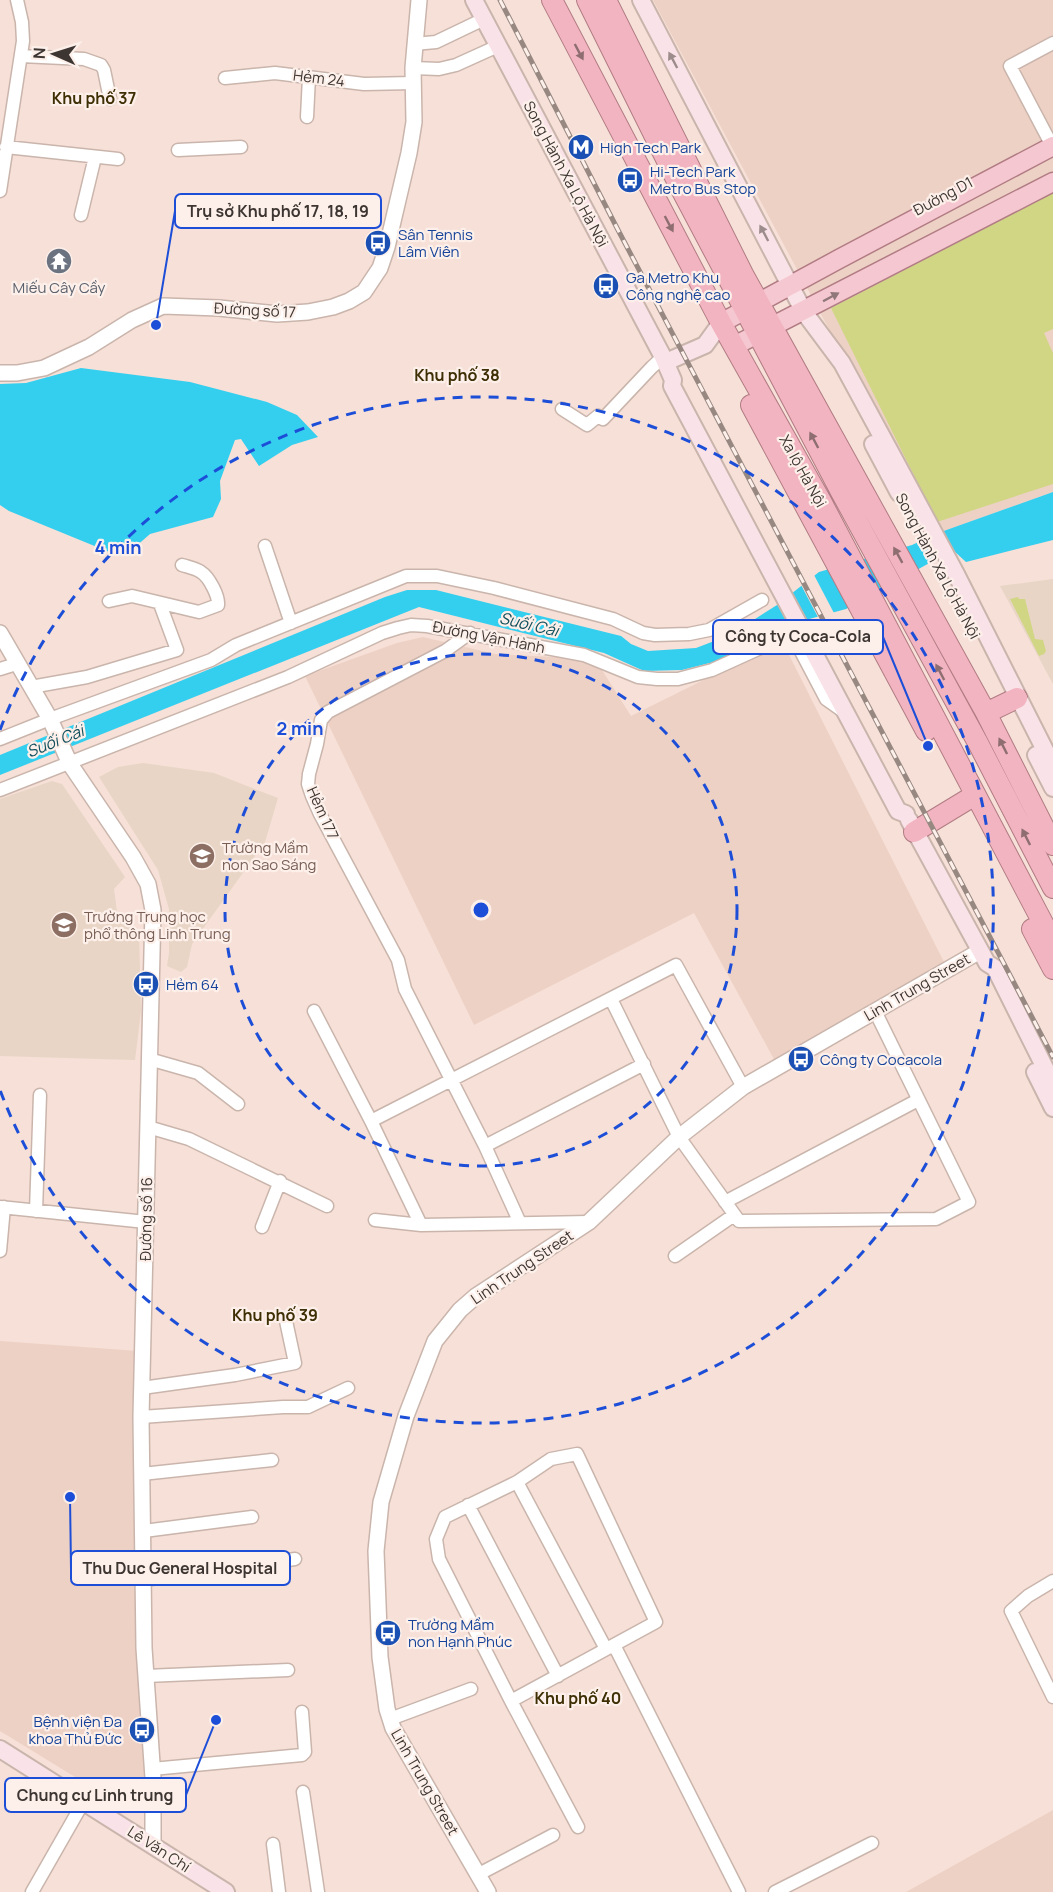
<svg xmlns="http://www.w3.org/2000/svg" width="1053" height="1892" viewBox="0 0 1053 1892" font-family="Manrope,sans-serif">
	<rect width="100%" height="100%" fill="#f6e0d7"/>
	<!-- built -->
	<path fill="#eed1c5" d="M653 0H1053V492L938 533Z
		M423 637 495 654 595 659 631 716 782 641 945 964 775 1061 694 913 474 1025 305 676 397 643Z
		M0 1341 138 1351 148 1800 129 1810 0 1731Z
		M1053 1810V1892H906Z"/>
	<!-- education -->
	<path fill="#e8d5c6" d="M1053 579V684L1000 586Z
		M143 763 214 773 278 798 265 842 192 944 187 967 181 972 167 966 169 953V909L158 870 99 777 118 767Z
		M52 781 62 784 125 877 114 889 118 920 139 931 141 1011 135 1060 0 1056V799Z"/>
	<!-- green -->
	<path fill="#d0d684" d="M1053 193V329L1044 333 1053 353V484L937 522 831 308Z
		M1018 597 1019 599H1025L1035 639 1043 640 1046 651 1044 654 1039 656 1010 599Z"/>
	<!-- water -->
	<path fill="#34ceef" d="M81 368 190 382 267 402 297 415 318 437 292 445 259 466 241 439 235 440 220 481 221 499 213 517 150 534 126 555 119 556 9 511 0 505V384L26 383Z
		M1053 492V540L966 562 953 550 846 609 787 625 747 647 714 662 682 670 644 671 604 653 419 607 0 775V755L385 597 407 590H436L621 636 631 644 648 651 696 648 730 635 777 605 819 572 912 545 938 533Z"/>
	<!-- pier -->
	<path fill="#f6e0d7" d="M813 573 835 615 819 619 800 583Z"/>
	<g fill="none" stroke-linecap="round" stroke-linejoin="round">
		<defs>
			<path id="minor" d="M414 44 436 42 484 19
				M21 56 84 59 101 65 104 70 110 99
				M413 68 439 69 456 65 498 46
				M225 78 275 73 364 84 414 83
				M307 117 309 77
				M1050 142 1010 66 1053 43
				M6 147 118 159
				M178 150 241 147
				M0 191 23 41 22 22 17 0
				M81 215 95 157
				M562 409 587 425 598 416 603 419 652 367 663 357
				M265 546 291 623
				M109 601 132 596 199 612 218 605C219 596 209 577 201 572 195 568 188 567 182 565
				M470 633 445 651 328 712 321 720 317 744 309 774 308 784 312 796 320 814 398 960 405 989 485 1146 520 1223
				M0 669 16 664
				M31 687 87 677 177 650 160 604
				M0 739 50 719 211 660 236 645 406 576H437L494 588 613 619 643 633 655 635 689 634 709 630 762 600
				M0 790 288 677 382 633 398 628 411 625 427 626 584 655 638 677 657 679H678L712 670 789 635 796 642 826 699 843 711
				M611 999 679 1137 739 1221 936 1219 969 1202 875 1011
				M314 1011 371 1121 421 1225
				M149 1059 198 1073 238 1104
				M371 1121 676 965 743 1087
				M148 1127 189 1139 327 1206
				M485 1146 644 1064
				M725 1202 918 1100
				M0 1207 146 1222
				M36 1211 40 1095
				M375 1220 421 1225 589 1222
				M262 1227 280 1181
				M0 1251 4 1207
				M675 1256 734 1215
				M142 1388 235 1375 295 1363 286 1321
				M141 1417 283 1407H308L348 1388
				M142 1474 272 1460
				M517 1482 606 1649
				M468 1505 558 1676
				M144 1531 252 1517
				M144 1580 295 1559
				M1053 1581 1028 1596 1011 1611 1053 1697
				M614 1645 739 1892
				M146 1676 288 1670
				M511 1701 656 1622 577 1454 551 1459 517 1482 445 1517 436 1539 439 1559 511 1701 578 1827
				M390 1719 471 1689
				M152 1769 302 1755 305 1752 302 1712
				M303 1792 318 1892
				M273 1844 279 1892
				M479 1874 553 1835
				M32 1892 84 1801
				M775 1892 872 1843"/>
			<path id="tertiary" d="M0 373H17L44 368 89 347 132 320 163 306 219 308 277 314 308 312 333 307 349 301 364 292 380 268 387 247 409 153 414 122 413 68 419 0
				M0 633 50 719 70 764 133 857 148 884 153 910 141 1417 144 1648 153 1778V1845
				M488 1892 393 1728 387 1709 380 1657 376 1551 381 1502 406 1416 435 1341 460 1310 476 1296 589 1222 679 1137 743 1087 980 951"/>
			<path id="secondary" d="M474 0 663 357 673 380 672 386 898 811 906 814
				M641 0 804 312 842 363 893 457 956 574 1053 766
				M666 362 705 345 721 323
				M873 444 899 493
				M1036 755 1053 788
				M909 820 987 963 995 968 1053 1084
				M1035 1072 1053 1108
				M0 1749 226 1892"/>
			<path id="primary" d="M721 323 839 259 1053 146
				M734 346 1053 182"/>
			<path id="trunk" d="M552 0 721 323 822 503 1053 942
				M587 0 681 189 841 492 978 743 1053 888
				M606 0 743 274 986 713 1053 845
				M751 405 926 731
				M986 713 1017 698
				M914 832 975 795
				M1032 929 1053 969"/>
		</defs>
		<!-- minor casing -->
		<use href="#minor" stroke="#cab5ac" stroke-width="15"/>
		<!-- tertiary casing -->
		<use href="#tertiary" stroke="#cab5ac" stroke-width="18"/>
		<!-- secondary casing -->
		<use href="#secondary" stroke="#cab5ac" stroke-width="20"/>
		<!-- primary casing -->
		<use href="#primary" stroke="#b17c84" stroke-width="21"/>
		<!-- trunk casing -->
		<use href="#trunk" stroke="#b17c84" stroke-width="22"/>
		<!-- minor -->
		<use href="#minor" stroke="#fff" stroke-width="12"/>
		<!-- tertiary -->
		<use href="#tertiary" stroke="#fff" stroke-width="15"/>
		<!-- secondary -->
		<use href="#secondary" stroke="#fae3e8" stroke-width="16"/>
		<!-- primary -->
		<use href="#primary" stroke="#f5c7d0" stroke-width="18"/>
		<!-- trunk -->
		<use href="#trunk" stroke="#f2b4c0" stroke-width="20"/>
		<defs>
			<path id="rail" d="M500 0 617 228 1053 1057"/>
		</defs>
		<!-- rail casing -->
		<use href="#rail" stroke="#978882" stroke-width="5"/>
		<!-- rail -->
		<use href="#rail" stroke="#fdf0ea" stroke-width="3" stroke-dasharray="9" stroke-linecap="butt"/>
	</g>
	<!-- one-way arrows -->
	<defs><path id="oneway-solid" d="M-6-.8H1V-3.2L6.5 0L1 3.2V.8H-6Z" transform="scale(1.5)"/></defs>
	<g fill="#8e6e71">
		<use href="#oneway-solid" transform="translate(579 52) rotate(62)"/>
		<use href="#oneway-solid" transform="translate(669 224) rotate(62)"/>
		<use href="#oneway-solid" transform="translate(814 440) rotate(-118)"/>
		<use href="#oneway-solid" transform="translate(898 555) rotate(-119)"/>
		<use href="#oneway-solid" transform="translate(940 672) rotate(-118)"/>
		<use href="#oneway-solid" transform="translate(1003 746) rotate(-117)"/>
		<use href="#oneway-solid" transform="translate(1026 837) rotate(-117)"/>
	</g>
	<g fill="#9c8c8c">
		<use href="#oneway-solid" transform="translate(673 60) rotate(-118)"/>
		<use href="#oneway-solid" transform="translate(764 233) rotate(-118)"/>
	</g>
	<use fill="#907779" href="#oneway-solid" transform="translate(831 297) rotate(-28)"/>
	<!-- distance rings -->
	<g fill="none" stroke="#1d4ed8" stroke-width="3" stroke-dasharray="10 8">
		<circle cx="481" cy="910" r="256"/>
		<path d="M0 730A513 513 0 1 1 0 1090"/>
	</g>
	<!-- icons -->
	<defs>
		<symbol id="metro-disc" viewBox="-11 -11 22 22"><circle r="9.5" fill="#1a4fb4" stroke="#fdf0ea"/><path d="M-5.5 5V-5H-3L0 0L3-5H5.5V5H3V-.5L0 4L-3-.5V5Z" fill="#fff"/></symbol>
		<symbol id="bus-disc" viewBox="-11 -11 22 22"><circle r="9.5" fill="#1a4fb4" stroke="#fdf0ea"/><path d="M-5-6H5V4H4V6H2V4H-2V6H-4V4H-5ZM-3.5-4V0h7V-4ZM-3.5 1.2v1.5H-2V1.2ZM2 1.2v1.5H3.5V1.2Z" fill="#fff"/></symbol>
		<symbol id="temple-disc" viewBox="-11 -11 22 22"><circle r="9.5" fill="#6b7280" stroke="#fdf0ea"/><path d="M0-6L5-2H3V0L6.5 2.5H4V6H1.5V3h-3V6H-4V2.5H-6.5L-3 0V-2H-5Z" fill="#fff"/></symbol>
		<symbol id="school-disc" viewBox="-11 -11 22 22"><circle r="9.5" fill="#8d6e63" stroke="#fdf0ea"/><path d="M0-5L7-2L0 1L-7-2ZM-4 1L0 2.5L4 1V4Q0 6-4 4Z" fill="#fff"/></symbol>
	</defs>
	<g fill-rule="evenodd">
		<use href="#metro-disc" x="566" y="132" width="30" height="30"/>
		<use href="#bus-disc" x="615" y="165" width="30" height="30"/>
		<use href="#bus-disc" x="363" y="228" width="30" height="30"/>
		<use href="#temple-disc" x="44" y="246" width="30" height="30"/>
		<use href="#bus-disc" x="591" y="271" width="30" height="30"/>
		<use href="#school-disc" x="187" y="841" width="30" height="30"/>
		<use href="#school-disc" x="49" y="910" width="30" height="30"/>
		<use href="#bus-disc" x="131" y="969" width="30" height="30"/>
		<use href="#bus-disc" x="786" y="1044" width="30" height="30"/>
		<use href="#bus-disc" x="373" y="1618" width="30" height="30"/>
		<use href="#bus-disc" x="127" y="1715" width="30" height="30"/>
	</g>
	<g text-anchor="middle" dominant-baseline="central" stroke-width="4.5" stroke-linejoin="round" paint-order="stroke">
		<!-- street labels -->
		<g font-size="15" fill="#3d3531" stroke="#fdf0ea">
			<text transform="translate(319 78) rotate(7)">Hẻm 24</text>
			<text transform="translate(566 174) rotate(62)">Song Hành Xa Lộ Hà Nội</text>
			<text transform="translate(943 196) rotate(-28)">Đường D1</text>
			<text transform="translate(255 310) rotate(3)">Đường số 17</text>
			<text transform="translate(803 471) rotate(61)">Xa lộ Hà Nội</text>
			<text transform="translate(938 566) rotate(62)">Song Hành Xa Lộ Hà Nội</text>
			<text transform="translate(489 637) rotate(11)">Đường Vận Hành</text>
			<text transform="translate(323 813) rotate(66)">Hẻm 177</text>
			<text transform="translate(917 987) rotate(-30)">Linh Trung Street</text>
			<text transform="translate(146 1219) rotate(-89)">Đường số 16</text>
			<text transform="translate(522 1267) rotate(-34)">Linh Trung Street</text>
			<text transform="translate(425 1782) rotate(60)">Linh Trung Street</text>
			<text transform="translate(159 1849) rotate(33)">Lê Văn Chí</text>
		</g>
		<!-- transit labels -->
		<g font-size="15" fill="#164399" stroke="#fdf0ea" text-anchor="start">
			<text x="600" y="147">High Tech Park</text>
			<text x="650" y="171">Hi-Tech Park<tspan x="650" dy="17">Metro Bus Stop</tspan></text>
			<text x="398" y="234">Sân Tennis<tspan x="398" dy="17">Lâm Viên</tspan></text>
			<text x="626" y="277">Ga Metro Khu<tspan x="626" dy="17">Công nghệ cao</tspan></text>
			<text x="166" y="984">Hẻm 64</text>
			<text x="820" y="1059">Công ty Cocacola</text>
			<text x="408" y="1624">Trường Mầm<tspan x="408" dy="17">non Hạnh Phúc</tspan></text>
			<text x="122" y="1721" text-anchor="end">Bệnh viện Đa<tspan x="122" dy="17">khoa Thủ Đức</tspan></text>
		</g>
		<!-- worship labels -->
		<g font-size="15" fill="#5b616d" stroke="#fdf0ea">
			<text x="59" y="287">Miếu Cây Cầy</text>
		</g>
		<!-- education labels -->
		<g font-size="15" fill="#785e54" stroke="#fdf0ea" text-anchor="start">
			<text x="222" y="847">Trường Mầm<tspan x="222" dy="17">non Sao Sáng</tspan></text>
			<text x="84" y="916">Trường Trung học<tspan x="84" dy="17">phổ thông Linh Trung</tspan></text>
		</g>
		<!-- neighbourhood labels -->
		<g font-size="16" font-weight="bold" fill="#3e2f05" stroke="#fdf0ea">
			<text x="94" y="98">Khu phố 37</text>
			<text x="457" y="375">Khu phố 38</text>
			<text x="275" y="1315">Khu phố 39</text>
			<text x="578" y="1698">Khu phố 40</text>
		</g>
		<!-- water labels -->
		<g font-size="16" font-style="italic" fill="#104f5c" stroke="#fdf0ea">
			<text transform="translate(529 624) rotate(13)">Suối Cái</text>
			<text transform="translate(55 741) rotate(-22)">Suối Cái</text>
		</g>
	</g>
	<circle cx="481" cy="910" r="9" fill="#1d4ed8" stroke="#fdf0ea" stroke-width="3"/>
	<g font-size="18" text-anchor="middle" font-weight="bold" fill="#1d4ed8" stroke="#fdf0ea" stroke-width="4.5" stroke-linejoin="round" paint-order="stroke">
		<text x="118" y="554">4 min</text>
		<text x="300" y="735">2 min</text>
	</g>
	<!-- callouts -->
	<path fill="none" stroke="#1d4ed8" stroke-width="2" d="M156 325L175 211M928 746L883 637M70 1497L71 1568M216 1720L186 1795"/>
	<g fill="#1d4ed8" stroke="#fdf0ea" stroke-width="2">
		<circle cx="156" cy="325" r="6"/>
		<circle cx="928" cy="746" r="6"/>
		<circle cx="70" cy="1497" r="6"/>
		<circle cx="216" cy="1720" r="6"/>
	</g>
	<g fill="#fdf0ea" stroke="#1d4ed8" stroke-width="2">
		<rect x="175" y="194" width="206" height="34" rx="6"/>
		<rect x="713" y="620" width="170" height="34" rx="6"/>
		<rect x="71" y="1551" width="219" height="34" rx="6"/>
		<rect x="5" y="1778" width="181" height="34" rx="6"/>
	</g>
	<g font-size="16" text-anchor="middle" font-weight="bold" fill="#3d3531">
		<text x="278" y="217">Trụ sở Khu phố 17, 18, 19</text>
		<text x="798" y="642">Công ty Coca-Cola</text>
		<text x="180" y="1574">Thu Duc General Hospital</text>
		<text x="95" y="1801">Chung cư Linh trung</text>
	</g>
	<!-- north arrow -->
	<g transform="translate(54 54) rotate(273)" stroke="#fdf0ea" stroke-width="4.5" paint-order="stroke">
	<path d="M0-4.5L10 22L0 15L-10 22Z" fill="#3d3531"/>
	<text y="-9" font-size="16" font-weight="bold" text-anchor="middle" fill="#3d3531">N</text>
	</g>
</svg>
